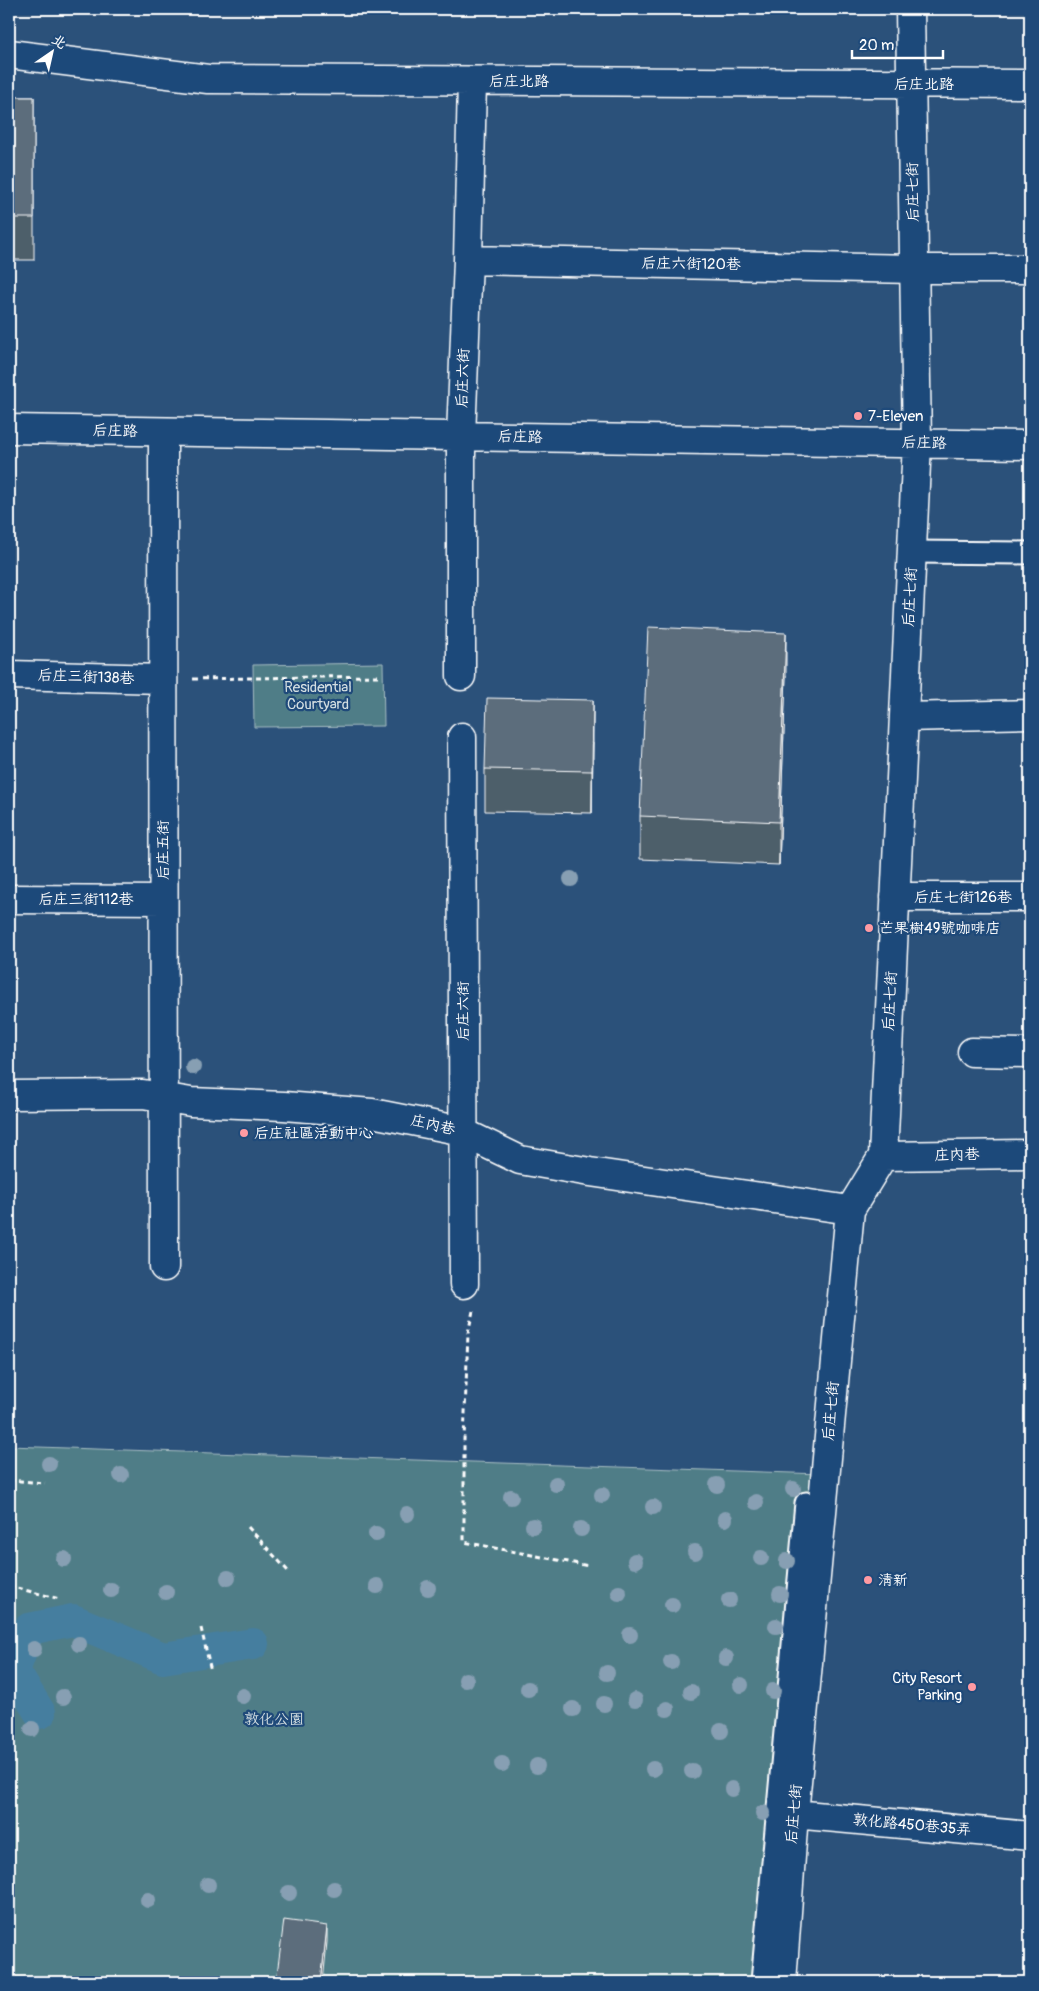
<svg xmlns="http://www.w3.org/2000/svg" width="1039" height="1991" viewBox="0 0 1039 1991" font-family="Pangolin,'LXGW WenKai TC',sans-serif">
	<rect width="100%" height="100%" fill="#2b517a"/>
	<filter id="ink" filterUnits="userSpaceOnUse"><feTurbulence type="fractalNoise" baseFrequency=".02" numOctaves="2"/><feDisplacementMap in="SourceGraphic" scale="10" xChannelSelector="R" yChannelSelector="G"/><feConvolveMatrix kernelMatrix="1 2 1 2 8 2 1 2 1" color-interpolation-filters="sRGB"/></filter>
	<g filter="url(#ink)">
		<!-- green -->
		<path fill="#507d87" stroke="#a8bec3" d="M383 663 384 726 254 727 253 665Z
			M9 1446 821 1474 772 1982H9Z"/>
		<g fill="none" stroke-linecap="round" stroke-linejoin="round">
			<!-- canal -->
			<path stroke="#457e9f" stroke-width="32" d="M40 1713 14 1671 29 1629 73 1620 163 1658 253 1644"/>
			<defs>
				<path id="pedestrian" d="M912 552 1030 553
					M762 1982 806 1503 822 1506"/>
				<path id="minor" d="M9 54 208 79 1030 84
					M468 260 914 269H1030
					M9 429 1030 445
					M163 432 164 1267
					M9 675 163 679
					M461 676V436L468 260 472 81
					M904 717 1030 714
					M462 737 464 1284
					M895 897H1030
					M9 899 163 900
					M972 1052 1030 1053
					M9 1095 143 1094 191 1102 284 1106 372 1113 458 1130 520 1160 590 1172 850 1210
					M883 1156 1030 1154
					M794 1814 1030 1836
					M782 1982 794 1814 850 1210 883 1156 917 443 910 9"/>
			</defs>
			<!-- pedestrian casing -->
			<use href="#pedestrian" stroke="#fff" stroke-width="25"/>
			<!-- minor casing -->
			<use href="#minor" stroke="#fff" stroke-width="31"/>
			<!-- path -->
			<path stroke="#fff" stroke-width="3" stroke-dasharray="5 4" stroke-linecap="butt" d="M193 679 378 676
				M473 1311 468 1333 464 1440V1542L589 1566
				M9 1480 45 1483
				M248 1527 288 1571
				M9 1586 60 1599
				M201 1628 211 1671"/>
			<!-- pedestrian -->
			<use href="#pedestrian" stroke="#1f4a7a" stroke-width="21"/>
			<!-- minor -->
			<use href="#minor" stroke="#1f4a7a" stroke-width="28"/>
		</g>
		<!-- trees -->
		<g fill="#879fb3">
			<circle cx="571" cy="879" r="8"/>
			<circle cx="193" cy="1067" r="8"/>
			<circle cx="49" cy="1464" r="8"/>
			<circle cx="121" cy="1475" r="8"/>
			<circle cx="556" cy="1484" r="8"/>
			<circle cx="717" cy="1485" r="8"/>
			<circle cx="793" cy="1489" r="8"/>
			<circle cx="602" cy="1495" r="8"/>
			<circle cx="511" cy="1497" r="8"/>
			<circle cx="756" cy="1502" r="8"/>
			<circle cx="653" cy="1507" r="8"/>
			<circle cx="407" cy="1514" r="8"/>
			<circle cx="725" cy="1519" r="8"/>
			<circle cx="533" cy="1526" r="8"/>
			<circle cx="581" cy="1529" r="8"/>
			<circle cx="376" cy="1534" r="8"/>
			<circle cx="695" cy="1552" r="8"/>
			<circle cx="761" cy="1558" r="8"/>
			<circle cx="64" cy="1559" r="8"/>
			<circle cx="635" cy="1561" r="8"/>
			<circle cx="787" cy="1561" r="8"/>
			<circle cx="228" cy="1578" r="8"/>
			<circle cx="377" cy="1586" r="8"/>
			<circle cx="428" cy="1588" r="8"/>
			<circle cx="111" cy="1590" r="8"/>
			<circle cx="166" cy="1592" r="8"/>
			<circle cx="619" cy="1593" r="8"/>
			<circle cx="780" cy="1594" r="8"/>
			<circle cx="729" cy="1600" r="8"/>
			<circle cx="672" cy="1605" r="8"/>
			<circle cx="776" cy="1626" r="8"/>
			<circle cx="630" cy="1635" r="8"/>
			<circle cx="79" cy="1644" r="8"/>
			<circle cx="34" cy="1649" r="8"/>
			<circle cx="726" cy="1658" r="8"/>
			<circle cx="671" cy="1662" r="8"/>
			<circle cx="607" cy="1673" r="8"/>
			<circle cx="466" cy="1680" r="8"/>
			<circle cx="741" cy="1685" r="8"/>
			<circle cx="528" cy="1689" r="8"/>
			<circle cx="773" cy="1691" r="8"/>
			<circle cx="691" cy="1692" r="8"/>
			<circle cx="243" cy="1696" r="8"/>
			<circle cx="63" cy="1697" r="8"/>
			<circle cx="635" cy="1700" r="8"/>
			<circle cx="604" cy="1704" r="8"/>
			<circle cx="573" cy="1709" r="8"/>
			<circle cx="667" cy="1709" r="8"/>
			<circle cx="32" cy="1729" r="8"/>
			<circle cx="721" cy="1731" r="8"/>
			<circle cx="502" cy="1764" r="8"/>
			<circle cx="537" cy="1766" r="8"/>
			<circle cx="653" cy="1769" r="8"/>
			<circle cx="692" cy="1771" r="8"/>
			<circle cx="732" cy="1789" r="8"/>
			<circle cx="763" cy="1813" r="8"/>
			<circle cx="208" cy="1885" r="8"/>
			<circle cx="334" cy="1889" r="8"/>
			<circle cx="289" cy="1893" r="8"/>
			<circle cx="148" cy="1900" r="8"/>
		</g>
		<!-- wall -->
		<path fill="#4e5e6b" stroke="#fff" d="M9 97H34V260H9Z
			M786 675 779 865 640 859V816Z
			M593 743 592 813 485 811V769Z"/>
		<!-- shaded-wall -->
		<path fill="#404c57" stroke="#fff" d="M786 633V675L779 865V822Z
			M593 700V743L592 813V771Z
			M327 1926V1942L323 1982H321Z"/>
		<!-- building -->
		<path fill="#5b6d7c" stroke="#fff" d="M9 97H34V218H9Z
			M648 627 786 633 779 822 640 816Z
			M487 698 593 700 592 771 485 769Z
			M284 1920 327 1926 321 1982H276Z"/>
	</g>
	<!-- markers -->
	<g fill="#ff9aa2" stroke="#1f4a7a" stroke-width="2">
		<circle cx="858" cy="416" r="5"/>
		<circle cx="869" cy="928" r="5"/>
		<circle cx="244" cy="1133" r="5"/>
		<circle cx="868" cy="1580" r="5"/>
		<circle cx="972" cy="1687" r="5"/>
	</g>
	<g text-anchor="middle" dominant-baseline="central" stroke-width="4.5" stroke-linejoin="round" paint-order="stroke">
		<!-- street labels -->
		<g font-size="15" fill="#fff" stroke="#1f4a7a">
			<text x="519" y="81">后庄北路</text>
			<text x="924" y="84">后庄北路</text>
			<text transform="translate(913 192) rotate(-91)">后庄七街</text>
			<text transform="translate(691 264) rotate(1)">后庄六街120巷</text>
			<text transform="translate(463 378) rotate(-88)">后庄六街</text>
			<text transform="translate(115 431) rotate(1)">后庄路</text>
			<text transform="translate(520 437) rotate(1)">后庄路</text>
			<text transform="translate(924 443) rotate(1)">后庄路</text>
			<text transform="translate(910 597) rotate(-87)">后庄七街</text>
			<text transform="translate(86 677) rotate(2)">后庄三街138巷</text>
			<text transform="translate(163 850) rotate(-90)">后庄五街</text>
			<text x="963" y="897">后庄七街126巷</text>
			<text x="86" y="899">后庄三街112巷</text>
			<text transform="translate(890 1001) rotate(-87)">后庄七街</text>
			<text transform="translate(463 1011) rotate(-90)">后庄六街</text>
			<text transform="translate(433 1125) rotate(13)">庄內巷</text>
			<text transform="translate(957 1155) rotate(-1)">庄內巷</text>
			<text transform="translate(831 1411) rotate(-85)">后庄七街</text>
			<text transform="translate(794 1814) rotate(-85)">后庄七街</text>
			<text transform="translate(912 1825) rotate(5)">敦化路450巷35弄</text>
		</g>
		<!-- poi labels -->
		<g font-size="15" fill="#fff" stroke="#1f4a7a" text-anchor="start">
			<text x="868" y="416">7-Eleven</text>
			<text x="879" y="928">芒果樹49號咖啡店</text>
			<text x="254" y="1133">后庄社區活動中心</text>
			<text x="878" y="1580">清新</text>
			<text x="962" y="1678" text-anchor="end">City Resort<tspan x="962" dy="17">Parking</tspan></text>
		</g>
		<!-- park labels -->
		<g font-size="15" fill="#d3dee1" stroke="#1f4a7a">
			<text x="318" y="687">Residential<tspan x="318" dy="17">Courtyard</tspan></text>
			<text x="274" y="1719">敦化公園</text>
		</g>
	</g>
	<!-- margin -->
	<rect width="1039" height="1991" fill="none" stroke="#1f4a7a" stroke-width="30"/>
	<rect x="15" y="15" width="1009" height="1961" fill="none" stroke="#fff" stroke-width="2" filter="url(#ink)"/>
	<!-- north arrow -->
	<g transform="translate(52 52) rotate(34)" stroke="#1f4a7a" stroke-width="4" paint-order="stroke">
	<path d="M0-4L9 19L0 12L-9 19Z" fill="#ffffff"/>
	<text y="-8" font-size="14" font-weight="bold" text-anchor="middle" fill="#ffffff">北</text>
	</g>
	<!-- scale -->
	<path d="M852 50v8h91v-8" fill="none" stroke="#ffffff" stroke-width="2.5"/>
	<text x="859" y="50" font-size="15" fill="#ffffff" stroke="#1f4a7a" stroke-width="4" paint-order="stroke">20 m</text>
</svg>
